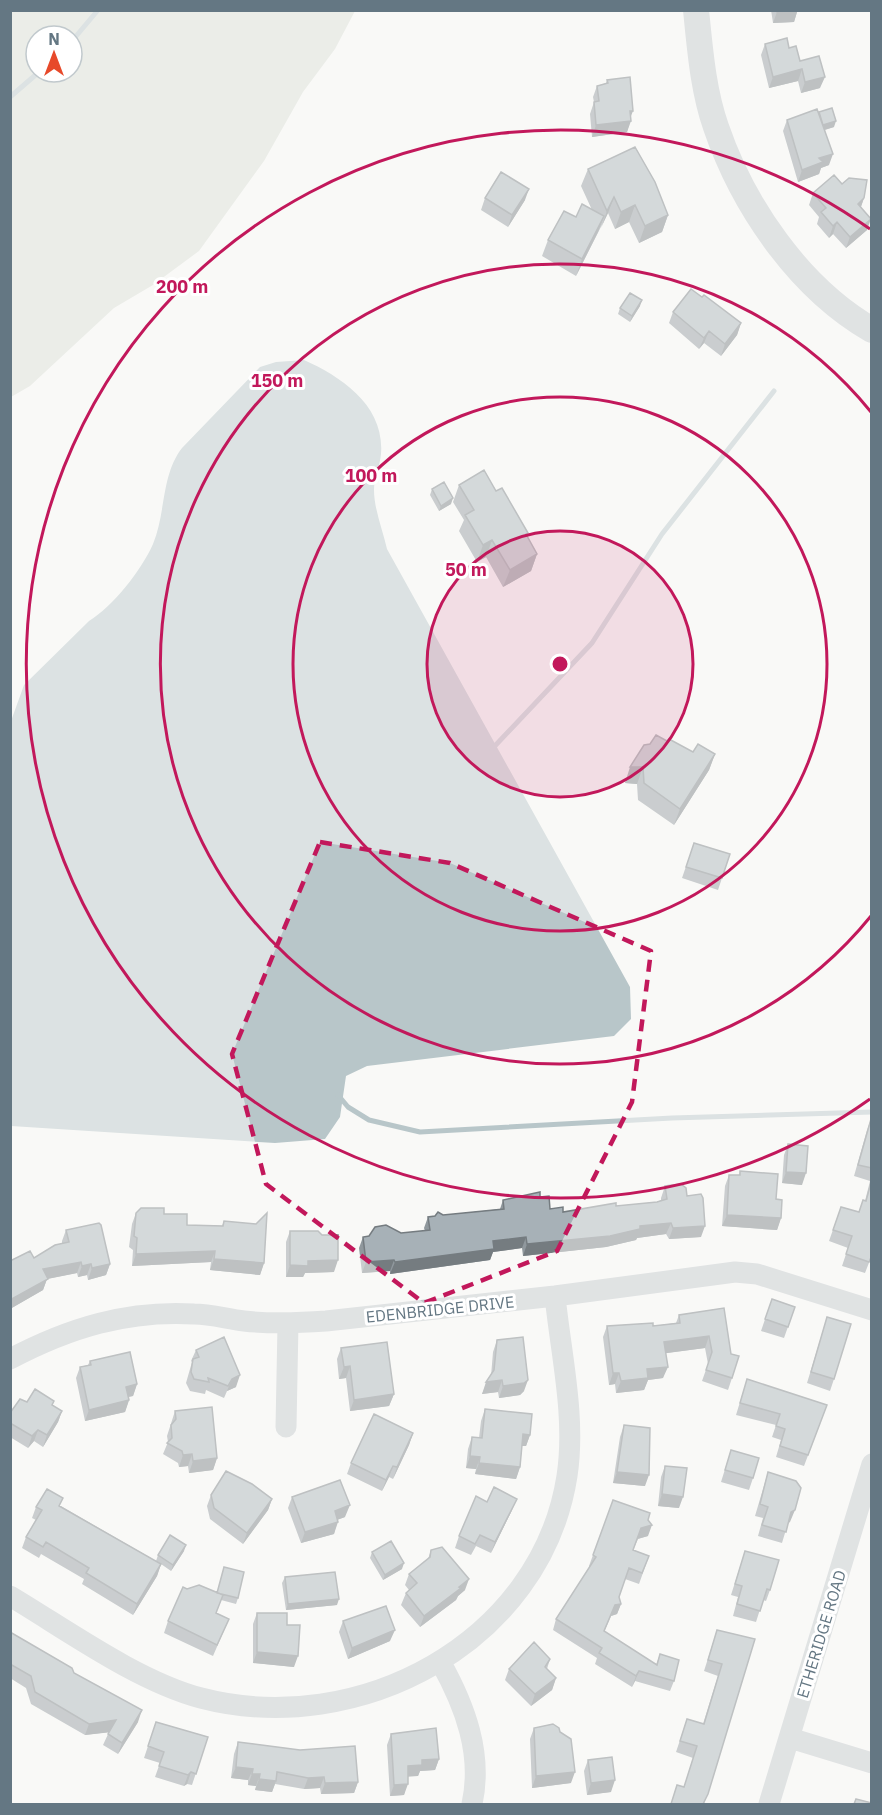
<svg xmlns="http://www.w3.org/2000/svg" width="882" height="1815" viewBox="0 0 882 1815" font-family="'IBM Plex Sans',sans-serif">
	<rect width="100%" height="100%" fill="#f9f9f7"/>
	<!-- green -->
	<path fill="#daded6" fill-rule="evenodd" d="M11 10 355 11 335 49 303 92 264 161 199 251 153 285 114 308 30 386 11 397ZM36 36H72V72H36Z"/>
	<!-- water -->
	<path fill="#b8c6c9" d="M304 360C342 377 385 406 381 454 380 466 374 478 374 490 374 509 383 531 387 549L630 987 631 1019 614 1036 367 1066 346 1076 340 1117 325 1139 275 1143 11 1126V721L24 685 89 621C113 606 141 571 153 544 166 513 161 475 182 448L260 367 276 362Z"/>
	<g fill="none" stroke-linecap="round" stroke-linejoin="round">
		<!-- stream -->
		<path stroke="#b8c6c9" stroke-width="5" d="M72 41 98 10
			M10 97 39 72
			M492 749 592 643 662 534 774 391
			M338 1095 348 1107 369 1120 420 1132 672 1118 872 1112"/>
		<!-- minor -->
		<path stroke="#c2c7cb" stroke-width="21" d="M10 1359C69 1328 127 1310 194 1314 211 1314 227 1319 244 1321 271 1324 298 1323 326 1321L555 1296 735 1272 757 1274 872 1310
			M286 1427 288 1324
			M10 1596C67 1630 137 1681 201 1698 358 1739 541 1643 567 1476 576 1417 561 1355 555 1296
			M441 1663C465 1706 483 1754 472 1804
			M790 1738 872 1763
			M769 1804 872 1464"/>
		<!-- tertiary -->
		<path stroke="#c2c7cb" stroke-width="26" d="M696 10C700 49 703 90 716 127 743 206 799 288 872 330"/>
	</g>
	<!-- wall -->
	<path fill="#90989d" d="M771 10H800L799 12H797L794 22 773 23Z
		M765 44 789 48 820 88 801 93 798 81 769 88 761 55Z
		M607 80 631 117 627 132 592 137 590 114 594 102 593 97 597 86 606 83Z
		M819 112 834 127 825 130 829 165 821 168 819 174 798 182 783 131 787 120Z
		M588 169 668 215 662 232 639 243 629 222 615 229 608 213 576 276 542 256 548 240 576 217 592 210 581 186Z
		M842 184 864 198 861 207 867 230 846 248 833 234 829 238 817 224 819 217 809 205 813 193Z
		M485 198 525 200 508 227 481 210Z
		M702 297 741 323 737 335 721 356 704 343 699 349 669 323 673 312Z
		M640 306 630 322 618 314 620 308Z
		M459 485 496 491 528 533 527 537 537 554 531 571 503 587 486 557 477 562 459 531 464 520 453 502Z
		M432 489 451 504 439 511 430 495Z
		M667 741 693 752 715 754 709 770 674 825 638 800 637 784 625 783Z
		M694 843 722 878 718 890 682 878Z
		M871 1119 872 1255 865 1273 842 1266 848 1248 829 1241 841 1207 859 1212 863 1200 865 1201 870 1181 854 1176 867 1130Z
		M788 1144 802 1185 782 1183 784 1155Z
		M740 1171 781 1218 777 1230 722 1226 725 1186 729 1175H739Z
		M665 1186 687 1196 701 1237 669 1239 666 1234 637 1238 636 1240 606 1247 523 1256 522 1248 493 1252 490 1260 390 1274V1271L362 1273 359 1248 363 1237 425 1231 424 1228 428 1217 500 1209 503 1200 540 1197 550 1209 563 1212 657 1202 661 1200V1198Z
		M136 1213 164 1214 187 1225 222 1226 224 1221 264 1263 260 1275 210 1270 211 1262 132 1266 133 1250 129 1247 132 1224Z
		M66 1230 110 1264 106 1275 88 1280 87 1275 78 1277 77 1273 47 1279 43 1290 10 1309V1261L34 1258 62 1243V1241Z
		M290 1231 334 1272 305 1273 303 1277H286V1242Z
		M772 1299 795 1307 784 1338 761 1331Z
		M724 1308 732 1378 728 1390 702 1381 708 1364 705 1348 666 1353 663 1378 648 1380 644 1390 616 1393 615 1384 609 1385 603 1337 607 1326H653L676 1323 679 1315Z
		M827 1317 834 1379 830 1391 807 1383Z
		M497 1340 524 1391 520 1395 499 1398 498 1392 482 1394 491 1376 493 1352Z
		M341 1348 394 1394 389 1406 350 1411 346 1378 339 1379 337 1359Z
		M196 1350 236 1387 227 1391 224 1398 206 1390 205 1394 190 1391 186 1383 192 1362 191 1361Z
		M90 1361 137 1384 133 1396 128 1397 129 1400 125 1412 85 1421 76 1378 80 1367 88 1365Z
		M747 1379 827 1405 804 1466 776 1457 781 1440 772 1437 776 1425 736 1415Z
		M54 1401 52 1405 62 1411 58 1422 43 1447 34 1441 28 1448 10 1437V1413L27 1402Z
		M485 1409 530 1435 526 1446H522L520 1467 516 1479 475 1474 476 1469 466 1468 468 1449 472 1437 479 1438 481 1421Z
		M175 1411 217 1458 213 1470 189 1473 188 1466 179 1467 178 1463 163 1454 168 1442 167 1436Z
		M624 1425 645 1486 613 1483 620 1437Z
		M413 1433 409 1445 393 1479 389 1477 382 1491 347 1474 351 1463Z
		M731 1450 753 1478 749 1490 721 1482Z
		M665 1466 679 1508 658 1506 661 1477Z
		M768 1472 790 1522 788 1523 782 1543 758 1536 763 1518 755 1516Z
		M211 1495 272 1499 268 1510 243 1544 210 1519 207 1506Z
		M292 1497 345 1517 337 1520 334 1534 301 1543 288 1508Z
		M613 1500 648 1520V1536L638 1539 633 1550 649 1556 639 1584 625 1579 619 1597 621 1604 617 1614 611 1616 604 1632 656 1665 660 1654 674 1681 670 1691 635 1681 632 1687 595 1664 597 1658 553 1630 556 1619 590 1567 589 1566Z
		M487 1502 512 1510 491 1553 476 1546 471 1555 455 1548 459 1536Z
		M61 1506 156 1561 158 1555 184 1551 171 1571 161 1564 157 1576 133 1615 82 1584 84 1579 41 1554 39 1558 22 1548 26 1537 36 1520 32 1518 36 1507Z
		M431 1550 465 1590 458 1596 456 1600 420 1627 401 1605 406 1593 409 1590 405 1585 409 1574 428 1559Z
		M745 1551 770 1590 766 1601 763 1600 756 1622 733 1616 738 1597 731 1595Z
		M372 1552 402 1569 383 1580 370 1558Z
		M224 1567 238 1598 236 1604 221 1600 216 1613 229 1619 213 1656 164 1633 168 1621 187 1589 217 1593Z
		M285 1577 337 1605 286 1610 282 1583Z
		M257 1613 287 1625 294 1667 253 1663V1624Z
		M343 1621 390 1641 348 1659 339 1632Z
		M717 1630 755 1639 704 1804H671L677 1785 684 1787 693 1758 676 1752 687 1719 703 1724 718 1676 704 1671Z
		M10 1632 74 1673 138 1722 118 1754 103 1745 109 1732 85 1735 31 1704 26 1688 10 1678Z
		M550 1659 547 1669 556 1678 552 1690 531 1706 505 1680 509 1669Z
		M156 1722 208 1737 192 1785 187 1784 184 1786 155 1777 160 1763 144 1758Z
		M534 1728 571 1783 532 1788 530 1739Z
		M391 1734 439 1759 435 1770 420 1771 418 1776H408L404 1795 390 1796 387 1745Z
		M238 1742 358 1782 354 1793 321 1794 320 1788 304 1789 275 1784 272 1792 255 1790 256 1786 248 1785V1780L231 1778 234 1754Z
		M588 1760 611 1792 587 1795 584 1771Z"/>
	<!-- shaded-wall -->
	<path fill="#757c80" d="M800 10 799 12H797L794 22 773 23 777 12Z
		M802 69 798 81 769 88 773 77Z
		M825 77 820 88 801 93 805 82Z
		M630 111H633L629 121H631L627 132 592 137 596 125Z
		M836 121 834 127 820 131 822 125Z
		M833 154 829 165 821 168 819 174 798 182 802 170 819 158Z
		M529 189 525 200 508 227 512 215Z
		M614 197 608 213 601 228 607 211Z
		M864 198 860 209 858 204Z
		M635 205 629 222 615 229 621 212Z
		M668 215 662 232 639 243 645 226Z
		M604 216 598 232 576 276 582 259Z
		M871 219 867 230 846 248 850 237Z
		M837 222 833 234 829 238 833 226Z
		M642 300 640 306 630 322 632 316Z
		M741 323 737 335 721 356 725 344Z
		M709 331 704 343 699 349 704 338Z
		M453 498 451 504 439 511 441 506Z
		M492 540 486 557 477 562 483 545Z
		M537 554 531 571 503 587 510 570Z
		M715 754 709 770 674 825 680 809Z
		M630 767H643L637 784 625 783Z
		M786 1172 806 1173 802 1185 782 1183Z
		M727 1215 781 1218 777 1230 722 1226Z
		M671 1223 666 1234 637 1238 636 1240 606 1247 523 1256 527 1244 640 1226Z
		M705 1226 701 1237 669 1239 673 1228Z
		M526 1237 522 1248 493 1252 490 1260 390 1274 395 1262 493 1241Z
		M215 1251 211 1262 132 1266 136 1254Z
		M214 1259 264 1263 260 1275 210 1270Z
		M338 1260 334 1272 305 1273 303 1277H286L290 1265 308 1261Z
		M394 1260 390 1271 362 1273 366 1262Z
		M81 1262 77 1273 47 1279 43 1290 10 1309V1300L43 1269Z
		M91 1264 87 1275 78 1277 82 1266Z
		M110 1264 106 1275 88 1280 92 1268Z
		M709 1336 705 1348 660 1354 664 1342Z
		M350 1366 346 1378 339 1379 344 1367Z
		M668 1367 663 1378 648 1380 644 1390 616 1393 621 1381 647 1369Z
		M613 1373H619L615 1384 609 1385Z
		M240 1375 236 1387 227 1391 224 1398 232 1379Z
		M502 1380 498 1392 482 1394 486 1382Z
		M528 1380 524 1391 520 1395 499 1398 503 1386Z
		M137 1384 133 1396 122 1398 126 1387Z
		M394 1394 389 1406 350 1411 354 1400Z
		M129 1400 125 1412 85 1421 89 1410Z
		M62 1411 58 1422 43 1447 47 1435Z
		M38 1430 34 1441 28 1448 32 1436Z
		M413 1433 409 1445 393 1479 397 1467Z
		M523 1434 530 1435 526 1446H519Z
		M192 1454 188 1466 179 1467 183 1455Z
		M470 1456 480 1457 476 1469 466 1468Z
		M217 1458 213 1470 189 1473 193 1461Z
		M479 1463 520 1467 516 1479 475 1474Z
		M393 1466 389 1477 382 1491 386 1480Z
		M617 1472 649 1475 645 1486 613 1483Z
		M662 1494 683 1497 679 1508 658 1506Z
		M272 1499 268 1510 243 1544 247 1533Z
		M517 1499 512 1510 491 1553 495 1542Z
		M350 1505 345 1517 331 1522 335 1511Z
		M795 1510 790 1522 787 1523 791 1512Z
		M338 1522 334 1534 301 1543 305 1532Z
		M652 1525 648 1536 637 1539 641 1528Z
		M186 1545 184 1551 171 1571 173 1565Z
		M404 1563 402 1569 383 1580 385 1575Z
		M161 1564 157 1576 133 1615 137 1604Z
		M469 1579 465 1590 458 1596 456 1600 420 1627 424 1616Z
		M339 1599 337 1605 286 1610 288 1604Z
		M621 1604 617 1614 611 1616 615 1605Z
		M395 1630 390 1641 348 1659 352 1648Z
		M257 1652 298 1656 294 1667 253 1663Z
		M639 1671 635 1681 632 1687 636 1676Z
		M556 1678 552 1690 531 1706 535 1694Z
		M142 1710 138 1722 118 1754 122 1743Z
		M116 1720 112 1732 85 1735 89 1724Z
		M439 1759 435 1770 420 1771 418 1776 404 1777 408 1766 422 1760Z
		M236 1767 253 1769 248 1780 231 1778Z
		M191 1772 187 1784 184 1786 188 1775Z
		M575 1772 571 1783 532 1788 536 1776Z
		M252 1774H260L256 1786 248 1785Z
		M324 1777 320 1788 304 1789 308 1778Z
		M259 1779 276 1781 272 1792 255 1790Z
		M615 1780 611 1792 587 1795 591 1783Z
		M358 1782 354 1793 321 1794 325 1783Z
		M408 1784 404 1795 390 1796 394 1785Z"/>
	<!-- building -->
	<path fill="#a7b1b7" stroke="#757c80" stroke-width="1.5" d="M777 10H796L777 12Z
		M787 38 789 48 796 46 800 61 819 56 825 77 805 82 802 69 773 77 765 44Z
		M630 77 633 111H630L631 121 596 125 594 102 599 101 597 86 608 83 607 80Z
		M832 108 836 121 823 125 819 112Z
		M817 109 833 154 819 158 823 162 802 170 787 120Z
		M635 147 655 182 668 215 645 226 635 205 621 212 614 197 607 211 588 169Z
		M501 172 529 189 512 215 485 198Z
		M834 175 842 184 849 178 867 180 864 198 858 204 871 219 850 237 837 222 833 226 821 212 826 208 813 193Z
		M582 204 604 216 582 259 548 240 564 211 576 217Z
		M691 289 702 297 704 295 741 323 725 344 709 331 704 338 673 312Z
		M630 293 642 300 632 316 620 308Z
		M484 470 496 491 502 488 528 533 526 534 537 554 510 570 492 540 483 545 465 515 474 510 459 485Z
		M444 482 453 498 441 506 432 489Z
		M656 735 667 741 669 739 693 752 698 744 715 754 680 809 644 783 643 767H630L644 745 650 744Z
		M694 843 730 854 722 878 686 867Z
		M871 1119H872V1168L858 1165Z
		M788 1144 808 1146 806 1173 786 1172Z
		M740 1171 778 1174 776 1199 782 1200 781 1218 727 1215 729 1175H740Z
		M872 1179V1255L869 1262 846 1254 852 1236 833 1230 841 1207 859 1212 863 1200 866 1201Z
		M681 1184 686 1188 687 1196 701 1194 703 1198 705 1226 673 1228 671 1223 640 1226V1229L610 1236 527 1244 526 1237 493 1241 494 1249 395 1262 394 1260 366 1262 363 1237 369 1236 375 1227 386 1225 401 1233 430 1230 428 1217 435 1216 438 1212 443 1215 504 1209 503 1200 540 1192V1197L549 1196 550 1209 563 1207V1212L616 1203V1206L657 1202 667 1199 665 1186Z
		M141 1208H164V1214H187V1225L223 1226 224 1221 256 1224 267 1213 264 1263 214 1259 215 1251 136 1254 137 1238 134 1236 136 1213Z
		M99 1223 101 1225 110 1264 92 1268 91 1264 82 1266 81 1262 43 1269 48 1279 10 1300V1261L30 1251 34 1258 55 1245 69 1242 66 1230Z
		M290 1231H318L322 1235H338V1260L308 1261V1266L290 1265Z
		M772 1299 795 1307 788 1327 765 1319Z
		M724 1308 731 1354 739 1356 732 1378 706 1370 712 1352 709 1336 664 1342 668 1367 647 1369 648 1378 621 1381 619 1373H613L607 1326 653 1323V1326L680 1323 679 1315Z
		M827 1317 851 1324 834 1379 811 1372Z
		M224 1337 240 1375 232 1379 228 1386 208 1378 209 1382 194 1379 191 1372 193 1359 199 1357 196 1350Z
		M523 1337 528 1380 524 1383 503 1386 502 1380 486 1382 494 1370 497 1340Z
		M387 1342 394 1394 354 1400 350 1366 344 1367 341 1348Z
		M130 1352 137 1384 126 1387 129 1400 89 1410 80 1367 91 1365 90 1361Z
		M747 1379 827 1405 808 1455 780 1446 785 1429 776 1426 780 1414 740 1403Z
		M35 1389 54 1401 52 1405 62 1411 47 1435 38 1430 32 1436 10 1423V1413L20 1399 27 1402Z
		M212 1407 217 1458 193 1461 192 1454 183 1455 182 1451 167 1443 172 1438 171 1425 176 1419 175 1411Z
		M485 1409 532 1414 530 1435 523 1434 520 1467 479 1463 480 1457 470 1456 472 1437 482 1438Z
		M374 1414 413 1433 397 1467 393 1466 386 1480 351 1463Z
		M624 1425 650 1428 649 1475 617 1472Z
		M731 1450 759 1458 753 1478 725 1470Z
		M665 1466 687 1468 683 1497 662 1494Z
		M226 1471 252 1484 272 1499 247 1533 214 1508 211 1495Z
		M768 1472 796 1481 801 1488 795 1510 791 1512 786 1532 762 1525 768 1507 760 1504Z
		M340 1480 350 1505 335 1511 338 1522 305 1532 292 1497Z
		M494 1487 517 1499 495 1542 480 1535 475 1544 459 1536 476 1496 487 1502Z
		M47 1489 63 1498 59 1506 161 1564 137 1604 86 1573 89 1568 46 1542 43 1547 26 1537 42 1510 36 1507Z
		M613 1500 650 1513 648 1520 652 1525 641 1528 633 1550 649 1556 642 1573 629 1568 619 1597 621 1604 615 1605 604 1631 657 1665 660 1654 679 1660 674 1681 639 1671 636 1676 599 1653 602 1648 556 1619 596 1557 593 1555Z
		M170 1535 186 1545 173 1565 158 1555Z
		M391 1541 404 1563 385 1575 372 1552Z
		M442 1547 469 1579 459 1587 461 1588 424 1616 406 1593 417 1583 409 1574 430 1557 431 1550Z
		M745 1551 779 1560 770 1590 767 1589 760 1611 737 1604 742 1586 735 1584Z
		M224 1567 244 1572 238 1598 217 1593Z
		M335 1572 339 1599 288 1604 285 1577Z
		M199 1585 223 1595 216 1613 229 1619 217 1645 168 1621 183 1587 187 1589Z
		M386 1606 395 1630 352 1648 343 1621Z
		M257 1613H287V1625H300L298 1656 257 1652Z
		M717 1630 755 1639 708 1794 703 1804H671L677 1785 684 1787 697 1746 680 1741 687 1719 704 1724 722 1664 708 1660Z
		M10 1632 72 1668 74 1673 142 1710 122 1743 108 1734 116 1720 89 1724 35 1692 31 1676 10 1664Z
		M534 1642 550 1659 545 1667 556 1678 535 1694 509 1669Z
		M156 1722 208 1737 196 1774 191 1772 188 1775 159 1766 164 1752 148 1746Z
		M553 1724 559 1728 560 1732 571 1739 575 1772 536 1776 534 1728Z
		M436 1728 439 1759 422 1760V1765L408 1766V1784L394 1785 391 1734Z
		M238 1742 300 1750 355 1746 358 1782 325 1783 324 1777 308 1778 277 1772 276 1781 259 1779 260 1774H252L253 1769 236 1767Z
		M612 1757 615 1780 591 1783 588 1760Z
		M856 1799 872 1803V1804H854Z"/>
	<!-- marked area -->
	<path d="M0 0H882V1815H0ZM320 842 450 863 651 951 632 1102 557 1251 424 1303 266 1184 232 1054Z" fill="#f9f9f7" fill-opacity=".55" fill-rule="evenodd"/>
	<path fill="none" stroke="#c2185b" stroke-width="4.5" stroke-dasharray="12 8" stroke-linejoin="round" d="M320 842 450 863 651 951 632 1102 557 1251 424 1303 266 1184 232 1054Z"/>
	<!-- distance rings -->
	<circle cx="560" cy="664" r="133" fill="#c2185b" fill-opacity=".12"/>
	<g fill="none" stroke="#c2185b" stroke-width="3">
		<circle cx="560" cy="664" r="133"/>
		<circle cx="560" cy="664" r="267"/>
		<path d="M871 916A400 400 0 1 1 871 412"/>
		<path d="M870 1099A534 534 0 1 1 870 229"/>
	</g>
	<g text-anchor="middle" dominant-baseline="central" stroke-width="6" stroke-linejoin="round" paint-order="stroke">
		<!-- street labels -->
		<g font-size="16" fill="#647783" stroke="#fff">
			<text transform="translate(440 1309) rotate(-6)">EDENBRIDGE DRIVE</text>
			<text transform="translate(821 1634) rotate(-73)">ETHERIDGE ROAD</text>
		</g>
	</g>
	<circle cx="560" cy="664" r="9" fill="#c2185b" stroke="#fff" stroke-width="3"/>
	<g font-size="18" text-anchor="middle" font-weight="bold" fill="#c2185b" stroke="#fff" stroke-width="6" stroke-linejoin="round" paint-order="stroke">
		<text x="182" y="293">200 m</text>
		<text x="277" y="387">150 m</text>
		<text x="371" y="482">100 m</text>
		<text x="466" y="576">50 m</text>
	</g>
	<!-- border -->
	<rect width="882" height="1815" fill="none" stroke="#647783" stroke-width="24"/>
	<!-- north arrow -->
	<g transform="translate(54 54)"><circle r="28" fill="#ffffff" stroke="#c1c9cd" stroke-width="1.5"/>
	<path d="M0-4.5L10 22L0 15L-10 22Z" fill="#e7492a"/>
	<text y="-9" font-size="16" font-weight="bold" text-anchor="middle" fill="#647783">N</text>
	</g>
</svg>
